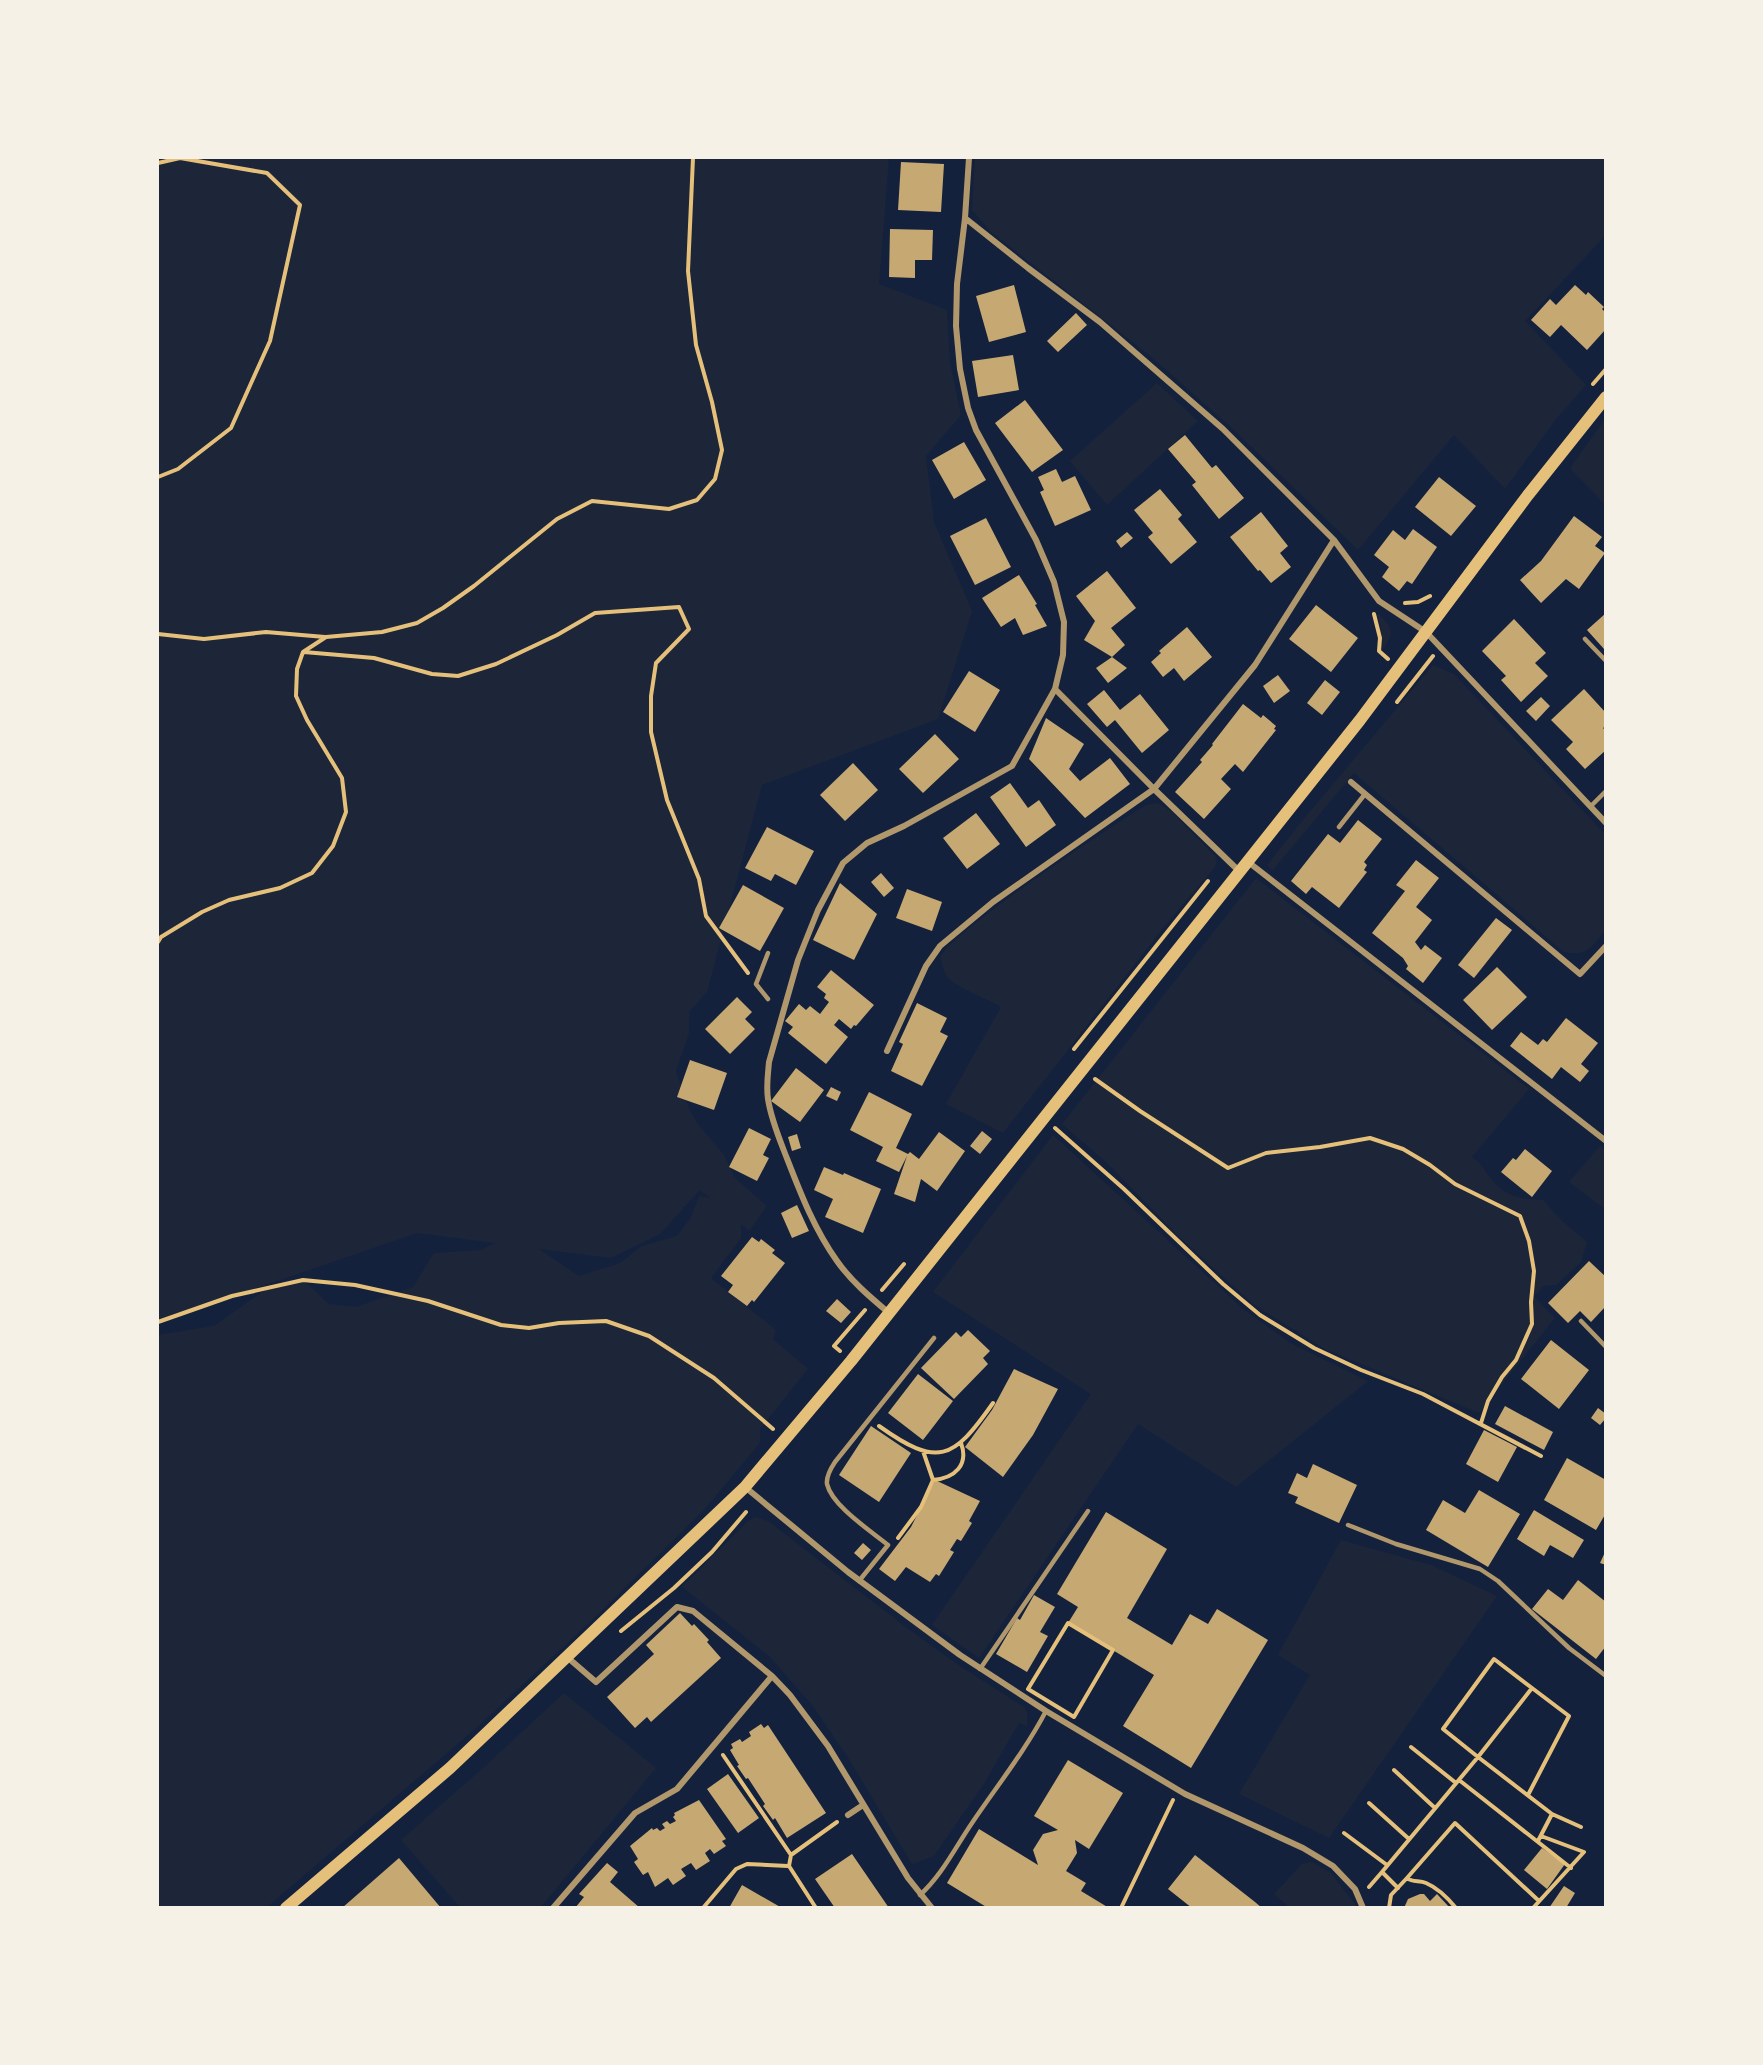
<svg xmlns="http://www.w3.org/2000/svg" width="1763" height="2065" viewBox="0 0 1763 2065" font-family="Mulish,sans-serif">
	<rect width="100%" height="100%" fill="#14213d"/>
	<!-- green -->
	<path fill="#1d2539" fill-rule="evenodd" d="M158 158H889L879 284 947 310 950 363 961 415 926 456 934 522 972 611 938 719 762 785 707 992 689 1012V1033L676 1071 689 1109 697 1123 725 1156 735 1178 767 1206 749 1231 741 1224V1238L711 1278 776 1330 773 1339 808 1369 760 1429V1443L704 1510 591 1621 475 1729 267 1907 158 1908V1335L214 1326 265 1290 303 1280 329 1304 356 1307 413 1287 434 1253 481 1250 495 1243 417 1233 158 1322ZM700 1190 710 1198 699 1196 691 1217 677 1236 642 1246 620 1263 579 1276 539 1249 611 1258 660 1234Z
		M975 158H1605V236L1525 321 1586 385 1556 419 1505 489 1454 435 1358 550 1230 426 1149 355 991 232 972 210Z
		M1157 383 1198 421 1107 505 1070 461Z
		M1605 419V505L1570 468Z
		M1379 614C1393 628 1395 632 1383 649L1381 627 1377 616Z
		M1433 665 1454 674 1605 834V931C1591 947 1587 957 1564 952L1354 773 1272 871 1267 865 1302 821Z
		M1158 803 1172 812 1215 856 1217 861 1215 867 1164 927 1003 1133 946 1104 1001 1007C989 1000 957 987 949 979 945 975 941 963 941 957 945 936 1118 822 1146 805Z
		M1256 878 1529 1089 1472 1157C1482 1164 1486 1173 1494 1182 1507 1198 1524 1199 1543 1200L1561 1220 1587 1242 1581 1262 1556 1285 1543 1286 1534 1297 1555 1318 1479 1413 1325 1349 1253 1304 1177 1235 1107 1163 1062 1124Z
		M1053 1135 1243 1309 1292 1344 1368 1381 1236 1487 1138 1424 979 1658 932 1625 1091 1394 933 1292Z
		M1600 1146 1605 1150V1209L1569 1182Z
		M756 1517 768 1521 907 1628 960 1666 1024 1707 1027 1713V1726L1019 1723 985 1782 934 1856 912 1864 849 1759 812 1705 769 1656 682 1587 748 1521Z
		M1341 1540 1431 1565 1497 1596 1329 1838 1239 1794 1310 1675 1278 1655Z
		M564 1693 656 1768 541 1907H460L401 1840 484 1767Z
		M1312 1862 1331 1873 1357 1907H1289L1274 1894 1302 1864Z"/>
	<!-- building -->
	<path fill="#c6a872" d="M901 162 944 164 941 212 898 210Z
		M890 229 933 230 932 260H915V278L889 277Z
		M1014 285 1026 332 989 342 976 296Z
		M1575 285 1586 295 1588 292 1604 307 1602 309 1606 313V329L1587 350 1561 325 1550 337 1531 320 1550 299 1556 305Z
		M1076 313 1087 325 1058 352 1047 341Z
		M1013 355 1019 390 978 397 972 361Z
		M1025 400 1063 450 1032 472 995 423Z
		M1185 435 1212 468 1216 465 1244 498 1219 519 1192 485 1196 482 1168 449Z
		M964 442 986 480 954 499 932 460Z
		M1056 469 1062 482 1075 476 1091 510 1055 526 1040 492 1044 490 1038 477Z
		M1439 477 1476 506 1451 536 1415 507Z
		M1160 489 1182 515 1178 519 1197 542 1171 564 1148 537 1153 533 1134 510Z
		M1261 512 1288 546 1280 553 1291 567 1271 583 1260 570 1258 571 1230 537Z
		M1574 516 1602 537 1595 546 1605 553 1579 589 1566 579 1541 603 1520 580 1541 561Z
		M986 518 1011 567 975 585 950 536Z
		M1413 529 1437 547 1412 584 1407 581 1399 591 1382 577 1389 567 1374 555 1393 530 1405 540Z
		M1127 532 1133 538 1121 548 1116 541Z
		M1107 571 1136 608 1111 628 1125 645 1112 657 1084 640 1095 621 1076 596Z
		M1019 575 1037 604 1035 605 1047 626 1023 635 1015 618 1001 627 982 598Z
		M1316 605 1358 638 1331 672 1289 639Z
		M1606 613V648L1604 649 1587 630Z
		M1514 619 1546 653 1535 663 1548 676 1521 702 1501 680 1506 676 1482 651Z
		M1187 627 1212 657 1184 681 1174 668 1163 677 1151 662 1161 653 1159 651Z
		M1112 657 1127 668 1108 683 1096 668Z
		M969 671 1000 690 975 732 943 712Z
		M1278 675 1290 691 1274 703 1263 686Z
		M1325 680 1340 692 1322 715 1307 703Z
		M1584 689 1606 713V726L1603 728 1606 731V750L1585 769 1566 749 1573 742 1551 720Z
		M1104 690 1120 710 1140 694 1169 730 1142 753 1115 720 1107 727 1087 704Z
		M1541 697 1550 706 1536 721 1526 711Z
		M1243 704 1261 718 1263 715 1276 726 1274 729 1276 730 1243 772 1235 764 1221 779 1231 789 1204 819 1175 792 1202 762 1200 760 1213 745 1212 744Z
		M1046 718 1084 744 1069 769 1080 781 1110 758 1130 784 1085 818 1029 759Z
		M935 734 959 759 923 793 899 769Z
		M853 763 878 790 845 821 820 795Z
		M1010 783 1028 808 1039 800 1056 825 1026 847 990 797Z
		M976 813 1000 844 967 869 943 838Z
		M1358 820 1382 839 1364 862 1367 865 1364 870 1367 872 1339 908 1312 887 1306 894 1291 881 1328 834 1340 843Z
		M767 827 814 851 796 885 775 874 771 881 745 868Z
		M1416 860 1439 878 1416 907 1432 920 1415 942 1421 950 1425 945 1442 958 1423 983 1406 969 1408 966 1403 958 1372 933 1405 891 1396 885Z
		M881 873 894 888 884 897 871 882Z
		M840 883 877 914 854 960 813 940Z
		M743 885 784 908 760 951 719 928Z
		M907 889 942 902 932 931 896 918Z
		M1496 918 1512 930 1474 978 1458 965Z
		M1497 967 1527 997 1492 1030 1463 1000Z
		M831 970 874 1005 856 1026 854 1025 851 1029 839 1019 834 1025 848 1037 826 1064 788 1033 793 1027 785 1021 799 1004 806 1010 810 1006 820 1014 829 1002 824 998 826 994 817 987Z
		M737 997 752 1012 745 1019 755 1029 730 1054 705 1029Z
		M917 1003 947 1018 940 1032 948 1036 922 1086 891 1071 903 1044 899 1042Z
		M1566 1018 1598 1043 1581 1064 1589 1071 1580 1082 1561 1067 1552 1079 1510 1046 1521 1032 1538 1045 1543 1039 1547 1042Z
		M690 1060 727 1073 714 1110 677 1097Z
		M796 1068 824 1090 800 1122 771 1101Z
		M831 1087 841 1092 837 1101 826 1096Z
		M869 1092 912 1114 896 1148 908 1154 910 1152 919 1159 939 1132 965 1151 937 1191 921 1179 915 1202 894 1194 907 1156 899 1172 876 1161 883 1147 850 1130Z
		M749 1128 771 1139 763 1155 769 1158 757 1181 729 1167Z
		M982 1131 992 1139 980 1154 970 1146Z
		M797 1134 801 1148 792 1151 788 1137Z
		M1525 1149 1552 1171 1532 1197 1501 1172 1513 1158 1516 1160Z
		M824 1167 843 1175 844 1173 881 1189 863 1233 825 1217 833 1199 814 1190Z
		M797 1205 809 1231 792 1238 781 1213Z
		M752 1237 759 1242 761 1239 775 1250 772 1253 785 1263 754 1302 752 1300 747 1306 728 1292 733 1285 721 1276Z
		M1589 1261 1606 1277V1306L1591 1322 1580 1311 1568 1323 1548 1303Z
		M837 1299 851 1312 841 1323 826 1311Z
		M968 1330 990 1351 983 1358 988 1364 954 1399 921 1368 956 1332 961 1337Z
		M1551 1340 1589 1370 1559 1409 1521 1379Z
		M1014 1369 1058 1389 1033 1435 1003 1477 965 1447 992 1410Z
		M918 1374 953 1401 923 1440 888 1413Z
		M1505 1406 1553 1432 1544 1450 1495 1424Z
		M1598 1408 1606 1414V1418L1600 1425 1591 1418Z
		M871 1426 911 1453 879 1502 839 1475Z
		M1484 1430 1517 1447 1498 1482 1466 1464Z
		M1567 1458 1606 1480V1513L1596 1530 1544 1500Z
		M1313 1464 1357 1485 1339 1523 1295 1503 1298 1497 1288 1493 1297 1473 1307 1478Z
		M935 1480 980 1501 969 1521 972 1523 961 1541 957 1539 950 1550 954 1552 939 1576 936 1574 930 1582 906 1567 895 1581 879 1569 911 1527Z
		M1479 1490 1520 1514 1488 1567 1426 1530 1443 1500 1465 1513Z
		M1534 1510 1584 1540 1573 1558 1550 1545 1544 1556 1517 1539Z
		M1106 1512 1167 1549 1127 1618 1172 1645 1190 1614 1208 1624 1217 1609 1268 1640 1191 1768 1123 1726 1154 1675 1068 1623 1078 1607 1057 1594Z
		M863 1543 871 1550 862 1560 854 1553Z
		M1606 1550V1565L1600 1563Z
		M1578 1580 1606 1602V1646L1596 1659 1532 1609 1548 1589 1563 1600Z
		M1034 1595 1055 1607 1040 1632 1048 1636 1027 1672 996 1654 1017 1618 1020 1620Z
		M680 1613 692 1626 694 1624 709 1640 707 1642 721 1658 651 1722 647 1717 635 1728 607 1697 654 1654 646 1645Z
		M761 1724 764 1728 768 1725 826 1813 787 1838 775 1818 773 1820 763 1806 765 1804 748 1778 746 1779 737 1766 739 1765 730 1750 733 1748 731 1744 740 1739 742 1742 751 1736 749 1732Z
		M1068 1760 1123 1793 1089 1849 1075 1840 1077 1853 1066 1871 1086 1883 1081 1891 1109 1908H988L947 1883 979 1829 1038 1865 1033 1850 1043 1834 1058 1830 1034 1816Z
		M728 1774 759 1818 738 1833 707 1789Z
		M699 1800 726 1839 722 1841 726 1846 714 1854 710 1849 705 1853 710 1861 696 1870 691 1863 681 1869 686 1876 673 1885 668 1878 655 1887 648 1872 643 1875 634 1862 638 1859 630 1846 652 1828 653 1830 657 1828 660 1831 665 1828 662 1824 667 1821 670 1824 676 1821 673 1817 675 1815 674 1813Z
		M1542 1848 1565 1864 1547 1889 1524 1870Z
		M852 1854 889 1908H835L815 1879Z
		M1195 1855 1255 1902 1262 1908H1192L1168 1889Z
		M399 1858 441 1908H342Z
		M607 1863 618 1872 610 1882 640 1908H575L584 1897 579 1894Z
		M742 1885 782 1908H729Z
		M1564 1886 1575 1893 1566 1908H1549Z
		M1420 1894H1424L1430 1901 1437 1894 1450 1908H1404L1408 1899Z"/>
	<g fill="none" stroke-linecap="round" stroke-linejoin="round">
		<!-- path -->
		<path stroke="#e5c07b" stroke-width="4" d="M158 163 180 158 267 173 300 205 270 341 231 428 178 469 158 477
			M1593 384 1606 369
			M1405 603 1418 602 1430 596
			M1374 614 1380 638 1379 651 1388 659
			M158 634 204 639 266 632 325 637
			M304 652 374 658 432 674 458 676 496 664 557 635 595 613 679 607 689 629 656 663 651 696V732L667 800 699 879 706 916 748 973
			M1397 702 1433 656
			M158 942 161 937 202 912 229 900 280 888 312 873 333 846 346 812 342 778 307 720 296 696 297 669 303 652 326 637 382 632 417 623 443 608 474 586 557 519 592 501 669 509 697 500 715 479 722 450 712 402 696 345 688 271 693 158
			M1074 1049 1208 881
			M1095 1079 1140 1111 1228 1168 1266 1153 1320 1147 1370 1138 1403 1149 1430 1165 1455 1184 1520 1216 1529 1241 1534 1271 1531 1302 1532 1324 1516 1360 1502 1377 1488 1401 1481 1423
			M1055 1128 1124 1189 1223 1284 1260 1315 1314 1348 1361 1370 1423 1394 1541 1456
			M882 1290 904 1264
			M158 1322 232 1296 303 1280 355 1285 428 1301 501 1325 529 1328 559 1323 606 1321 649 1336 714 1378 773 1429
			M840 1351 834 1346 865 1310
			M879 1426C938 1468 953 1460 993 1403
			M933 1480C955 1478 969 1465 961 1443
			M898 1538 921 1507 933 1480 923 1451
			M1068 1623 1113 1650 1074 1717 1028 1689Z
			M621 1631 674 1588 712 1552 746 1512
			M1494 1659 1532 1688 1478 1757 1443 1729Z
			M1411 1747 1456 1783
			M723 1755 791 1855 789 1866 816 1908
			M1394 1770 1435 1808
			M1459 1780 1571 1868
			M1528 1795 1569 1716 1532 1688
			M1369 1803 1409 1839
			M1552 1814 1581 1827
			M1344 1833 1387 1865
			M791 1855 837 1822
			M1407 1878 1455 1823 1539 1901
			M1369 1887 1382 1872
			M1398 1888 1382 1872 1478 1757 1552 1814 1538 1841
			M703 1908 736 1869 747 1864 788 1866
			M1121 1908 1173 1800
			M1389 1908 1391 1895 1407 1878C1413 1883 1419 1880 1426 1883 1438 1888 1447 1897 1456 1908
			M1533 1908 1584 1852 1541 1836"/>
		<!-- service -->
		<path stroke="#b1986c" stroke-width="4.5" d="M1585 639 1606 661
			M1591 806 1606 791
			M1339 827 1365 794
			M768 953 756 984 768 999
			M1581 1321 1606 1347
			M1348 1525 1396 1544 1480 1569 1498 1581 1569 1648 1606 1676
			M859 1581 888 1545C871 1531 832 1506 827 1484 826 1476 831 1468 835 1462L934 1338
			M980 1669 1088 1511
			M920 1895C942 1875 955 1848 972 1823 997 1786 1025 1751 1046 1711"/>
		<!-- minor -->
		<path stroke="#b1986c" stroke-width="6" d="M965 218 1028 268 1100 322 1223 429 1334 540 1379 601 1426 632 1606 823
			M1055 689 1154 789 1239 871
			M1351 782 1580 974 1606 946
			M1247 861 1606 1141
			M887 1051 926 966 940 946 993 902 1154 789 1255 665 1334 540
			M889 1313C870 1297 851 1281 837 1261 814 1229 800 1192 786 1156 779 1138 771 1119 768 1099 766 1087 768 1074 769 1062L798 960 818 910 843 863 867 843 904 826 1012 766 1055 689 1063 655 1064 622 1054 582 1036 540 976 430 968 408 960 369 956 326 957 284 965 218 969 158
			M745 1487 848 1572 960 1655 1046 1711 1185 1794 1303 1848 1333 1866 1355 1889 1363 1908
			M567 1657 596 1682 677 1607 693 1611 772 1676 790 1695 828 1746 908 1878 932 1908
			M848 1815 863 1805
			M553 1908 635 1813 677 1789 772 1676"/>
		<!-- secondary -->
		<path stroke="#e5c07b" stroke-width="12" d="M286 1908 450 1768 745 1487 851 1361 1360 720 1528 495 1606 397"/>
	</g>
	<!-- border -->
	<rect width="1763" height="2065" fill="none" stroke="#f6f1e7" stroke-width="318"/>
</svg>
